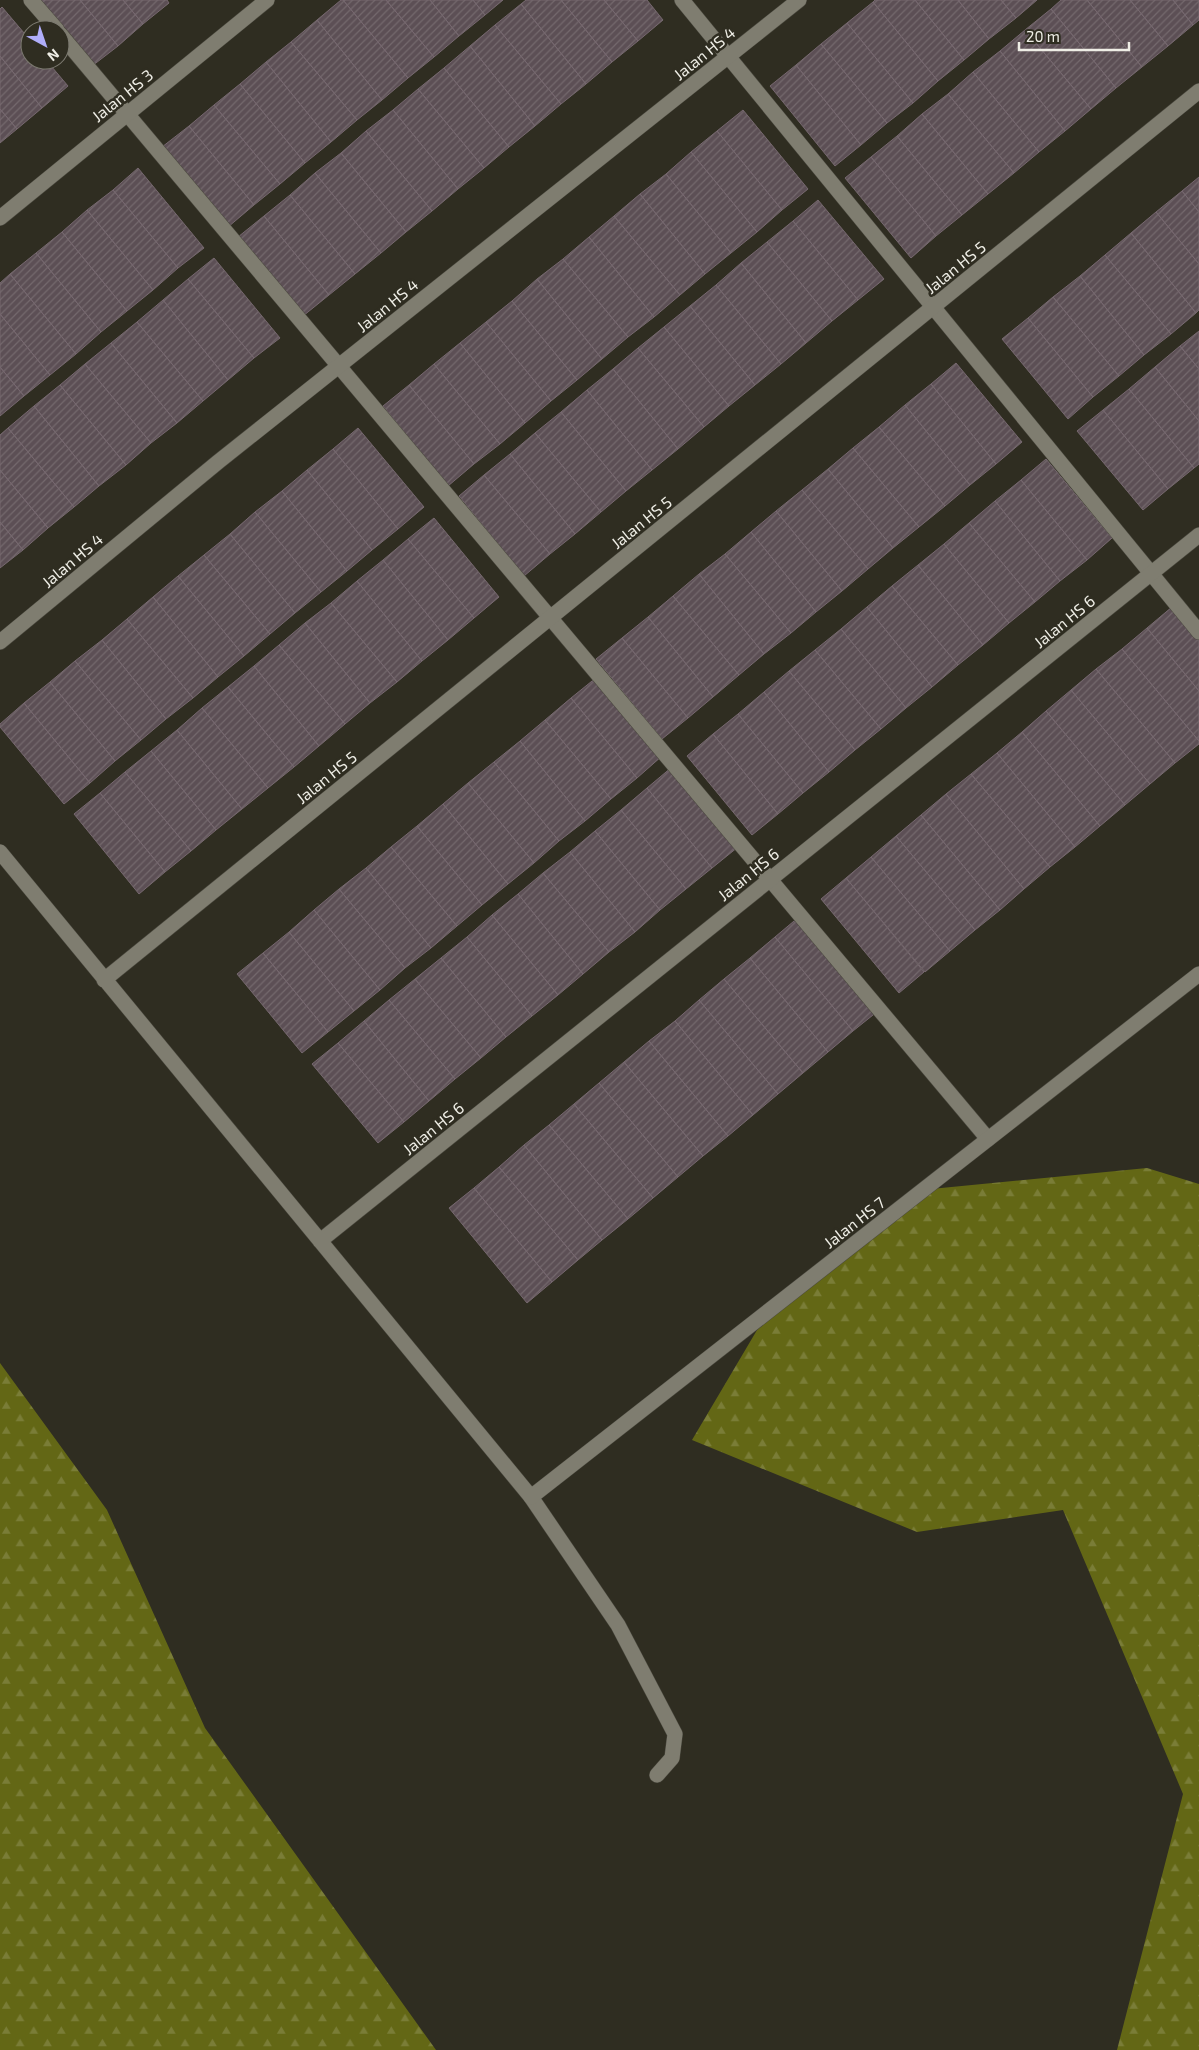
<svg xmlns="http://www.w3.org/2000/svg" width="1199" height="2050" viewBox="0 0 1199 2050" font-family="'Exo 2',sans-serif">
	<defs>
		<pattern id="forest-firs" width="22" height="20" patternUnits="userSpaceOnUse" patternTransform="scale(1.25)"><rect width="22" height="20" fill="#636715"/><path d="M5 1l3.5 6h-7zM16 11l3.5 6h-7z" fill="#7a7d37"/></pattern>
		<pattern id="building-hatch" width="6" height="6" patternUnits="userSpaceOnUse" patternTransform="scale(1.25)"><rect width="6" height="6" fill="#5c4f55"/><path d="M-1 1l2-2M0 6l6-6M5 7l2-2" fill="none" stroke="#74696d"/></pattern>
	</defs>
	<rect width="100%" height="100%" fill="#2f2d21"/>
	<!-- forest -->
	<path fill="url(#forest-firs)" d="M1147 1168 1199 1184V2050H1117L1183 1794 1063 1510 917 1532 692 1440 760 1325 931 1189Z
		M0 1363 107 1510 205 1728 436 2050H0Z"/>
	<!-- building -->
	<path fill="url(#building-hatch)" stroke="#76686f" d="M37 0H80L118 46 92 66Z
		M80 0H123L143 24 118 46Z
		M123 0H167L169 3 143 24Z
		M341 0H343L408 78 382 100 317 20Z
		M343 0H386L434 57 408 78Z
		M386 0H430L459 36 434 57Z
		M430 0H473L485 15 459 36Z
		M473 0H503L485 15Z
		M526 0H561L612 62 586 84 521 4Z
		M561 0H604L638 41 612 62Z
		M604 0H647L663 20 638 41Z
		M875 0H915L964 60 938 81 873 2Z
		M915 0H958L989 39 964 60Z
		M958 0H1001L1016 18 989 39Z
		M1001 0H1037L1016 18Z
		M1061 0H1087L1142 67 1116 88 1051 9Z
		M1087 0H1130L1168 46 1142 67Z
		M1130 0H1173L1193 25 1168 46Z
		M1173 0H1199V20L1193 25Z
		M873 2 938 81 913 103 847 23Z
		M521 4 586 84 561 104 495 25Z
		M2 7 30 40V60H46L68 86 42 108 0 56V9Z
		M1051 9 1116 88 1091 109 1025 30Z
		M317 20 382 100 357 120 291 42Z
		M847 23 913 103 887 123 821 44Z
		M495 25 561 104 535 126 470 46Z
		M1025 30 1091 109 1065 131 1000 51Z
		M291 42 357 120 331 142 266 62Z
		M821 44 887 123 861 145 796 65Z
		M470 46 535 126 509 147 444 68Z
		M1000 51 1065 131 1039 152 973 72Z
		M0 56 42 108 17 129 0 109Z
		M266 62 331 142 305 163 240 84Z
		M796 65 861 145 835 166 770 86Z
		M444 68 509 147 484 168 418 89Z
		M973 72 1039 152 1014 173 948 94Z
		M240 84 305 163 280 184 214 105Z
		M418 89 484 168 458 189 393 110Z
		M948 94 1014 173 988 194 922 114Z
		M214 105 280 184 254 205 189 126Z
		M0 109 17 129 0 143Z
		M393 110 458 189 432 211 366 131Z
		M743 110 808 189 782 210 717 131Z
		M922 114 988 194 962 215 897 136Z
		M189 126 254 205 228 227 162 147Z
		M366 131 432 211 406 232 341 153Z
		M717 131 782 210 757 232 691 152Z
		M897 136 962 215 936 236 871 157Z
		M691 152 757 232 731 253 666 174Z
		M341 153 406 232 381 253 315 173Z
		M871 157 936 236 911 258 845 178Z
		M138 168 204 248 178 268 113 190Z
		M315 173 381 253 355 274 290 195Z
		M666 174 731 253 705 274 640 194Z
		M1199 177V212L1182 191Z
		M113 190 178 268 153 290 87 210Z
		M1182 191 1199 212V264L1156 212Z
		M640 194 705 274 680 295 614 216Z
		M290 195 355 274 329 295 264 216Z
		M818 200 884 279 858 300 793 221Z
		M87 210 153 290 127 311 62 232Z
		M1156 212 1199 264V310L1196 313 1131 233Z
		M264 216 329 295 303 316 238 237Z
		M614 216 680 295 654 317 589 237Z
		M793 221 858 300 832 321 767 242Z
		M62 232 127 311 101 332 36 253Z
		M1131 233 1196 313 1171 334 1105 255Z
		M589 237 654 317 628 337 563 259Z
		M767 242 832 321 806 343 741 263Z
		M36 253 101 332 76 354 10 274Z
		M1105 255 1171 334 1144 355 1080 276Z
		M214 258 280 338 254 358 188 279Z
		M563 259 628 337 602 359 537 279Z
		M741 263 806 343 781 364 716 285Z
		M10 274 76 354 50 375 0 314V283Z
		M1080 276 1144 355 1119 376 1053 297Z
		M188 279 254 358 228 380 163 300Z
		M537 279 602 359 577 380 512 301Z
		M716 285 781 364 755 385 690 306Z
		M1053 297 1119 376 1093 397 1028 318Z
		M163 300 228 380 203 401 137 322Z
		M512 301 577 380 551 401 486 322Z
		M690 306 755 385 729 406 664 327Z
		M0 314 50 375 24 396 0 367Z
		M1028 318 1093 397 1068 419 1002 339Z
		M137 322 203 401 177 423 111 343Z
		M486 322 551 401 525 423 460 343Z
		M664 327 729 406 704 427 638 348Z
		M1199 331V369L1180 346Z
		M111 343 177 423 151 443 85 364Z
		M460 343 525 423 500 444 434 364Z
		M1180 346 1199 369V421L1155 367Z
		M638 348 704 427 678 449 613 369Z
		M956 363 1022 442 996 464 931 384Z
		M85 364 151 443 126 465 60 385Z
		M434 364 500 444 474 464 409 385Z
		M0 367 24 396 0 416Z
		M1155 367 1199 421V464L1194 468 1129 389Z
		M613 369 678 449 652 470 587 390Z
		M931 384 996 464 970 485 905 405Z
		M60 385 126 465 99 486 34 406Z
		M409 385 474 464 448 486 383 406Z
		M1129 389 1194 468 1168 489 1103 410Z
		M587 390 652 470 626 491 561 412Z
		M905 405 970 485 945 506 879 427Z
		M34 406 99 486 74 507 8 428Z
		M1103 410 1168 489 1143 510 1077 431Z
		M561 412 626 491 601 512 535 433Z
		M879 427 945 506 919 527 853 448Z
		M8 428 74 507 48 528 0 470V435Z
		M358 428 424 507 398 529 333 449Z
		M535 433 601 512 575 534 510 454Z
		M853 448 919 527 893 548 828 469Z
		M333 449 398 529 372 550 307 470Z
		M510 454 575 534 550 554 484 475Z
		M1046 459 1112 538 1087 560 1021 480Z
		M828 469 893 548 868 569 802 490Z
		M0 470 48 528 23 550 0 522Z
		M307 470 372 550 347 571 282 491Z
		M484 475 550 554 524 576 459 496Z
		M1021 480 1087 560 1060 581 995 501Z
		M802 490 868 569 842 591 776 511Z
		M282 491 347 571 321 592 255 512Z
		M995 501 1060 581 1035 602 969 523Z
		M776 511 842 591 816 612 751 532Z
		M255 512 321 592 295 613 230 534Z
		M434 518 499 597 474 618 408 539Z
		M0 522 23 550 0 568Z
		M969 523 1035 602 1009 623 944 544Z
		M751 532 816 612 791 633 725 554Z
		M230 534 295 613 270 634 204 555Z
		M408 539 474 618 448 640 383 560Z
		M944 544 1009 623 983 645 918 565Z
		M725 554 791 633 764 654 699 574Z
		M204 555 270 634 244 656 178 576Z
		M383 560 448 640 422 661 357 581Z
		M918 565 983 645 958 665 892 586Z
		M699 574 764 654 739 675 673 596Z
		M178 576 244 656 218 677 153 597Z
		M357 581 422 661 397 682 331 603Z
		M892 586 958 665 932 687 867 607Z
		M673 596 739 675 713 697 648 617Z
		M153 597 218 677 193 698 127 619Z
		M331 603 397 682 370 703 305 623Z
		M867 607 932 687 906 708 841 629Z
		M1172 607 1199 640V691L1147 628Z
		M648 617 713 697 688 718 622 638Z
		M127 619 193 698 166 719 102 640Z
		M305 623 370 703 345 724 279 645Z
		M1147 628 1199 691V741L1122 649Z
		M841 629 906 708 881 729 815 650Z
		M622 638 688 718 662 739 596 659Z
		M102 640 166 719 141 740 75 661Z
		M279 645 345 724 319 746 254 666Z
		M1122 649 1199 741V744L1175 763 1096 669Z
		M815 650 881 729 855 750 789 671Z
		M75 661 141 740 115 761 50 682Z
		M254 666 319 746 294 767 228 687Z
		M1096 669 1175 763 1150 784 1071 690Z
		M789 671 855 750 829 772 764 692Z
		M597 677 662 756 637 778 571 698Z
		M50 682 115 761 90 783 24 703Z
		M228 687 294 767 268 788 202 708Z
		M1071 690 1150 784 1125 805 1046 711Z
		M764 692 829 772 803 793 738 714Z
		M571 698 637 778 611 799 545 720Z
		M24 703 90 783 64 804 0 727V724Z
		M202 708 268 788 242 809 177 730Z
		M1046 711 1125 805 1100 826 1022 732Z
		M738 714 803 793 778 814 713 734Z
		M545 720 611 799 585 821 520 741Z
		M177 730 242 809 216 830 151 751Z
		M1022 732 1100 826 1075 847 997 753Z
		M713 734 778 814 752 835 687 756Z
		M520 741 585 821 559 841 494 762Z
		M151 751 216 830 191 851 125 772Z
		M997 753 1075 847 1050 867 971 774Z
		M494 762 559 841 534 863 468 783Z
		M672 767 738 847 712 868 647 788Z
		M125 772 191 851 165 872 100 793Z
		M971 774 1050 867 1024 889 946 794Z
		M468 783 534 863 508 884 443 804Z
		M647 788 712 868 686 889 621 810Z
		M100 793 165 872 139 894 74 814Z
		M946 794 1024 889 1000 910 921 815Z
		M443 804 508 884 482 905 417 826Z
		M621 810 686 889 660 910 595 831Z
		M921 815 1000 910 975 930 896 836Z
		M417 826 482 905 457 926 391 847Z
		M595 831 660 910 635 932 570 852Z
		M896 836 975 930 950 951 871 857Z
		M391 847 457 926 431 948 366 868Z
		M570 852 635 932 609 952 543 873Z
		M871 857 950 951 925 972 846 878Z
		M366 868 431 948 405 968 339 889Z
		M543 873 609 952 583 974 518 894Z
		M846 878 924 972 899 993 821 899Z
		M339 889 405 968 380 990 314 910Z
		M518 894 583 974 558 995 492 915Z
		M314 910 380 990 354 1011 289 932Z
		M492 915 558 995 532 1016 467 937Z
		M800 916 878 1011 853 1031 775 937Z
		M289 932 354 1011 328 1032 263 953Z
		M467 937 532 1016 506 1037 441 958Z
		M775 937 853 1031 828 1052 750 958Z
		M263 953 328 1032 302 1053 237 974Z
		M441 958 506 1037 481 1058 415 979Z
		M750 958 828 1052 803 1073 724 979Z
		M415 979 481 1058 455 1079 389 1000Z
		M724 979 803 1073 778 1094 699 1000Z
		M389 1000 455 1079 429 1101 364 1021Z
		M699 1000 778 1094 753 1115 675 1021Z
		M364 1021 429 1101 404 1122 338 1043Z
		M675 1021 753 1115 728 1136 649 1041Z
		M649 1041 728 1136 703 1156 624 1062Z
		M338 1043 404 1122 378 1143 312 1064Z
		M624 1062 703 1156 678 1177 599 1083Z
		M599 1083 678 1177 653 1198 574 1104Z
		M574 1104 653 1198 628 1219 549 1125Z
		M549 1125 628 1219 602 1240 524 1145Z
		M524 1145 602 1240 578 1260 499 1167Z
		M499 1167 578 1260 552 1282 474 1188Z
		M474 1188 552 1282 527 1303 449 1208Z"/>
	<g fill="none" stroke-linecap="round" stroke-linejoin="round">
		<defs>
			<path id="lane" d="M31 0 57 30
				M682 0 1199 632
				M60 34 988 1139
				M531 1497 618 1625 675 1734 672 1758 657 1775"/>
			<path id="street" d="M0 218 267 0
				M0 642 218 462 799 0
				M0 852 531 1497 1199 974
				M104 980 1199 91
				M320 1241 1199 535"/>
		</defs>
		<!-- lane casing -->
		<use href="#lane" stroke="#4b493f" stroke-width="16"/>
		<!-- street casing -->
		<use href="#street" stroke="#4b493f" stroke-width="16"/>
		<!-- lane -->
		<use href="#lane" stroke="#7f7d70" stroke-width="15"/>
		<!-- street -->
		<use href="#street" stroke="#7f7d70" stroke-width="15"/>
	</g>
	<g text-anchor="middle" dominant-baseline="central" stroke-width="5" stroke-linejoin="round" paint-order="stroke">
		<!-- street labels -->
		<g font-size="16" fill="#efeee6" stroke="#2f2d21">
			<text transform="translate(704 53) rotate(-39)">Jalan HS 4</text>
			<text transform="translate(122 95) rotate(-39)">Jalan HS 3</text>
			<text transform="translate(955 267) rotate(-39)">Jalan HS 5</text>
			<text transform="translate(387 305) rotate(-39)">Jalan HS 4</text>
			<text transform="translate(641 522) rotate(-39)">Jalan HS 5</text>
			<text transform="translate(72 560) rotate(-40)">Jalan HS 4</text>
			<text transform="translate(1064 621) rotate(-39)">Jalan HS 6</text>
			<text transform="translate(326 777) rotate(-39)">Jalan HS 5</text>
			<text transform="translate(748 874) rotate(-39)">Jalan HS 6</text>
			<text transform="translate(433 1128) rotate(-39)">Jalan HS 6</text>
			<text transform="translate(854 1222) rotate(-38)">Jalan HS 7</text>
		</g>
	</g>
	<!-- north arrow -->
	<g transform="translate(45 45) rotate(140)"><circle r="24" fill="#2f2d21" stroke="#7c7a70"/>
	<path d="M0-4L9 19L0 12L-9 19Z" fill="#b0aefa"/>
	<text y="-8" font-size="14" font-weight="bold" text-anchor="middle" fill="#efeee6">N</text>
	</g>
	<!-- scale -->
	<path d="M1019 42v8h110v-8" fill="none" stroke="#efeee6" stroke-width="2.5"/>
	<text x="1026" y="42" font-size="15" fill="#efeee6" stroke="#2f2d21" stroke-width="4" paint-order="stroke">20 m</text>
</svg>
